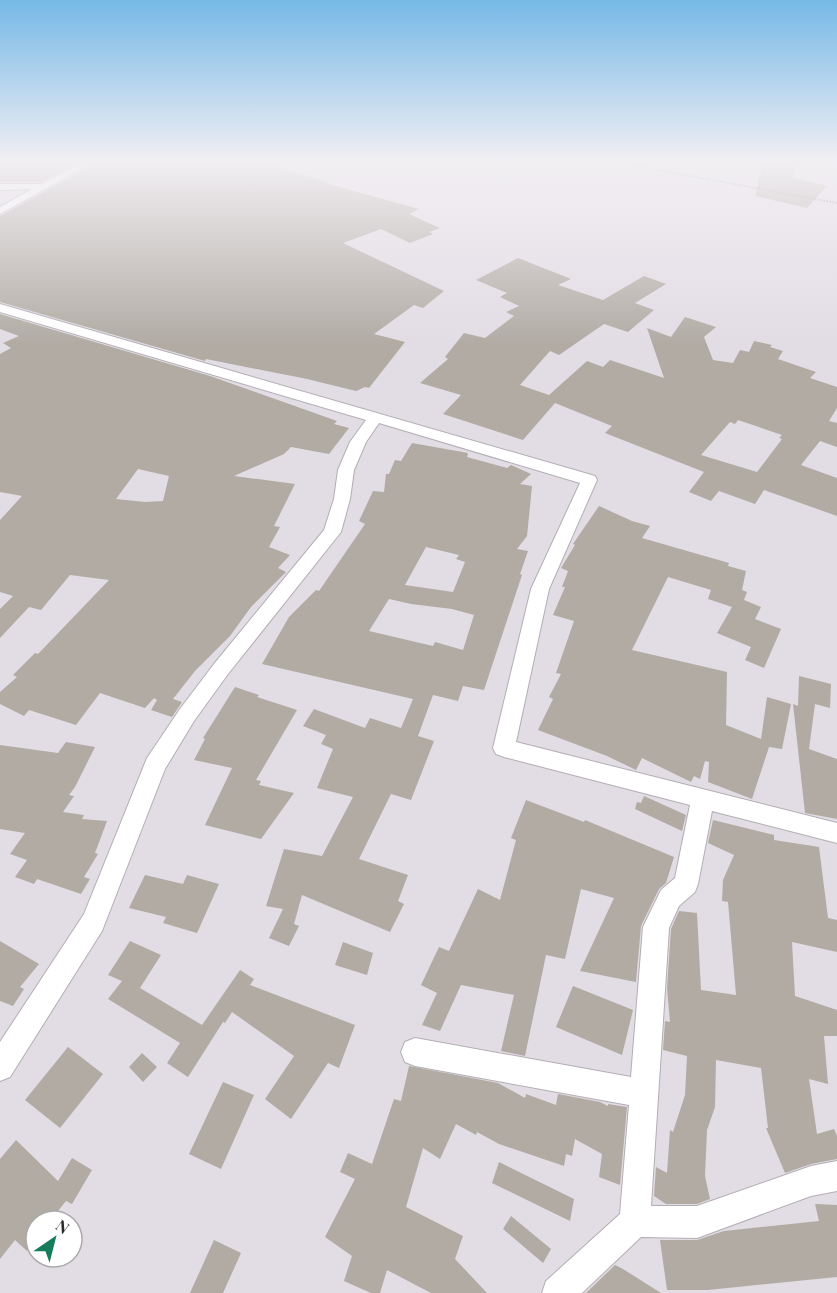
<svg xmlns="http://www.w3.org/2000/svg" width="837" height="1293" viewBox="0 0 837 1293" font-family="'Playfair Display',serif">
	<rect width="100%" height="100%" fill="#e2dce4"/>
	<!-- building -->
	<path fill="#b1aba4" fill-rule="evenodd" d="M0 163H68V167L41 182H0Z
		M102 163H266L327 182 325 183 419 209 409 214 440 228 429 232 433 234 410 243 381 229 343 243 444 291 423 308 414 305 374 334 405 342 369 388 365 387 356 391 307 379 206 359 205 361 0 302V216L86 169Z
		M763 163H796L793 178 827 186 807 208 755 196Z
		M518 258 571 279 558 285 603 300 644 276 666 284 635 303 654 310 628 332 604 324 559 355 550 351 520 385 549 395 587 361 603 367 610 360 664 378 647 328 671 337 685 317 716 327 704 337 713 360 733 363 740 350 749 352 754 341 772 345 770 347 783 351 778 359 816 372 810 378 837 387V408L829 421 837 423V447L820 441 801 465 837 478V516L764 490 755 504 719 491 711 501 689 492 704 472 605 433 612 426 555 403 523 440 443 414 461 395 420 383 448 359 445 357 464 333 485 338 514 316 506 312 519 306 500 297 507 293 476 280ZM738 420 782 435 779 438 782 439 757 472 701 455 730 422 735 424Z
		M0 314 210 376 337 421 334 424 349 428 329 454 291 447 284 454 234 476 295 484 274 526 280 527 269 547 290 555 278 568 286 572 251 607 230 636 195 671 173 699 182 702 172 717 151 710 157 700 154 698 145 708 100 693 76 725 29 710 24 716 0 704V692L17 677 13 675 35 653 38 654 109 580 70 575 41 610 29 607 0 638V609L13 596 0 592V520L22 496 0 492V354L11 348 3 343 19 336 0 329ZM138 469 169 476 163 501 145 502 116 499Z
		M412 443 468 453 467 457 507 468 511 465 531 474 520 484 532 486 527 536 517 549 528 551 520 574 522 575 484 690 463 686 458 701 433 695 418 736 434 741 411 800 391 794 359 859 408 875 398 901 404 904 390 932 302 895 294 924 299 926 289 946 269 938 283 909 266 906 284 849 322 856 353 797 317 788 333 749 321 744 326 735 303 726 314 709 365 728 370 718 401 728 413 699 262 664 289 617 316 590 319 591 365 524 359 521 373 491 384 492 386 474H389L395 460 401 461ZM426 547 459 555 456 559 465 562 453 592 405 585ZM389 599 411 604 452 609 474 615 463 650 435 642 433 646 369 631Z
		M599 506 632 521 650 526 642 538 729 563 728 566 746 571 742 590 747 592 744 600 761 607 755 619 781 629 764 668 745 660 751 647 717 633 732 607 708 599 711 590 668 577 632 650 727 672 726 725 761 739 767 697 791 704 782 749 769 747 752 799 708 782 709 762 705 761 700 779 694 776 691 782 642 758 636 770 607 756 538 730 553 699 549 697 561 674 556 673 574 621 553 615 565 587H562L568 571 561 568 575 545 573 544Z
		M799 676 831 684 830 708 815 704 809 749 837 759V819L805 813 793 704 798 706Z
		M235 687 259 695 257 697 297 710 256 780 261 781 259 785 294 793 261 839 205 825 232 768 194 760 205 739 203 738Z
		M66 742 95 747 75 787 69 795 74 796 63 812 84 815 82 819 107 821 95 853 98 854 84 877 90 879 81 894 37 879 34 884 15 877 27 860 10 854 25 833 0 829V745L58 753Z
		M644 796 686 815 682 831 635 809 637 802 641 803Z
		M526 800 584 822 585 820 674 857 666 883 659 889 641 926 636 982 580 971 614 898 581 889 565 959 546 955 525 1056 501 1051 514 995 461 985 440 1031 422 1025 437 993 421 985 439 947 449 951 478 889 500 900 516 840 511 838Z
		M713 820 774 835V840L819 847 828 918 837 920V952L792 942 795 996 837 1010V1036H824L828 1084 809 1079 817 1134 834 1129 837 1136V1159L811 1164 785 1173 766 1128H768L761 1068 716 1060 715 1107 707 1130 705 1176 710 1199 697 1204H666L654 1196 656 1167 667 1173 670 1130 673 1132 685 1095 687 1056 663 1050 665 1021 670 1022 667 988 671 929 679 911 697 913 701 990 736 995 728 902 722 901 723 880 734 855 708 843Z
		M145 875 183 884 187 875 219 884 197 933 163 923 166 917 129 908Z
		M0 941 39 964 20 987 24 989 13 1006 0 1001Z
		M130 941 161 955 140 988 202 1025 240 970 254 979 250 985 355 1025 339 1068 328 1063 291 1119 265 1099 294 1056 232 1012 225 1023 223 1022 188 1077 167 1063 180 1043 108 999 122 981 108 975Z
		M343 942 373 953 367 975 335 965Z
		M573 986 633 1010 622 1055 556 1027Z
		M68 1047 103 1074 60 1128 25 1100Z
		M142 1053 157 1067 143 1082 129 1067Z
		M409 1066 498 1083 525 1098 526 1094 556 1105 558 1094 600 1102 608 1106V1104L627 1107 620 1185 599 1177 602 1154 575 1139 572 1156 566 1154 564 1166 499 1144 477 1132 476 1135 456 1124 440 1159 423 1148 406 1207 463 1236 455 1259 487 1293H431L387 1270 380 1293H371L344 1281 352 1256 325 1237 355 1179 340 1172 348 1153 372 1164 394 1099 401 1101Z
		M223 1082 254 1095 221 1169 189 1154Z
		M16 1140 58 1181 72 1158 92 1170 72 1204 66 1201 50 1221H36V1240L27 1251 15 1240 0 1259V1159Z
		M499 1162 574 1199 570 1221 492 1183Z
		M815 1204 837 1205V1277L708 1290H667L660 1240H697L724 1231 819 1221Z
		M511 1216 551 1249 543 1263 503 1229Z
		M214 1240 241 1253 223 1293H190Z
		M615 1265 623 1269 661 1293H586Z"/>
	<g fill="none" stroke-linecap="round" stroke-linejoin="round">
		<defs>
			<path id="minor" d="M80 163H92L0 214V207L32 189 0 190V184H42Z
				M0 304 595 476 597 480 549 589 516 742 837 823V843L712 811 698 884 695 892 679 906 669 928 651 1206H697L811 1166 837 1161V1191L811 1196 697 1238 641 1237 582 1293H542L546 1281 620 1214 629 1105 415 1066 405 1062 401 1052 405 1042 415 1038 631 1077 643 927 661 890 675 878 690 805 504 757 496 754 493 748 531 589 580 483 379 423 366 442 354 470 350 499 341 532 228 674 194 721 165 769 102 931 10 1077 0 1081V1042L84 914 147 758 180 709 214 664 324 530 334 499 338 470 350 442 366 420 0 312Z"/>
		</defs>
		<!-- minor casing -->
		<use href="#minor" stroke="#b3adb4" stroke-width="2"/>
		<!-- path -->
		<path stroke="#908c91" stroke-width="2" stroke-dasharray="1.5 1.5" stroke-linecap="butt" d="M620 163 837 203"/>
		<!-- minor -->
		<use href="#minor" fill="#fff" fill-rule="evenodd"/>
	</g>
	<!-- sky -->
	<linearGradient id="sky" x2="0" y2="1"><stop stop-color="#76b9e7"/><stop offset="0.47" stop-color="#f2eff3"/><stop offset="1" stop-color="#f2eff3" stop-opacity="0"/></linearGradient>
	<rect width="837" height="344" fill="url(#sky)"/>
	<!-- north arrow -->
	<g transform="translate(54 1239) rotate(35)"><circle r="28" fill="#ffffff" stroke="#abaaab" stroke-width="1.5"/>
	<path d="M0-4.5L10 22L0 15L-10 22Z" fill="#157e58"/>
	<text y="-9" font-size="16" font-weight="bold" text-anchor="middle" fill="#2c2a2c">N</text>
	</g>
</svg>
